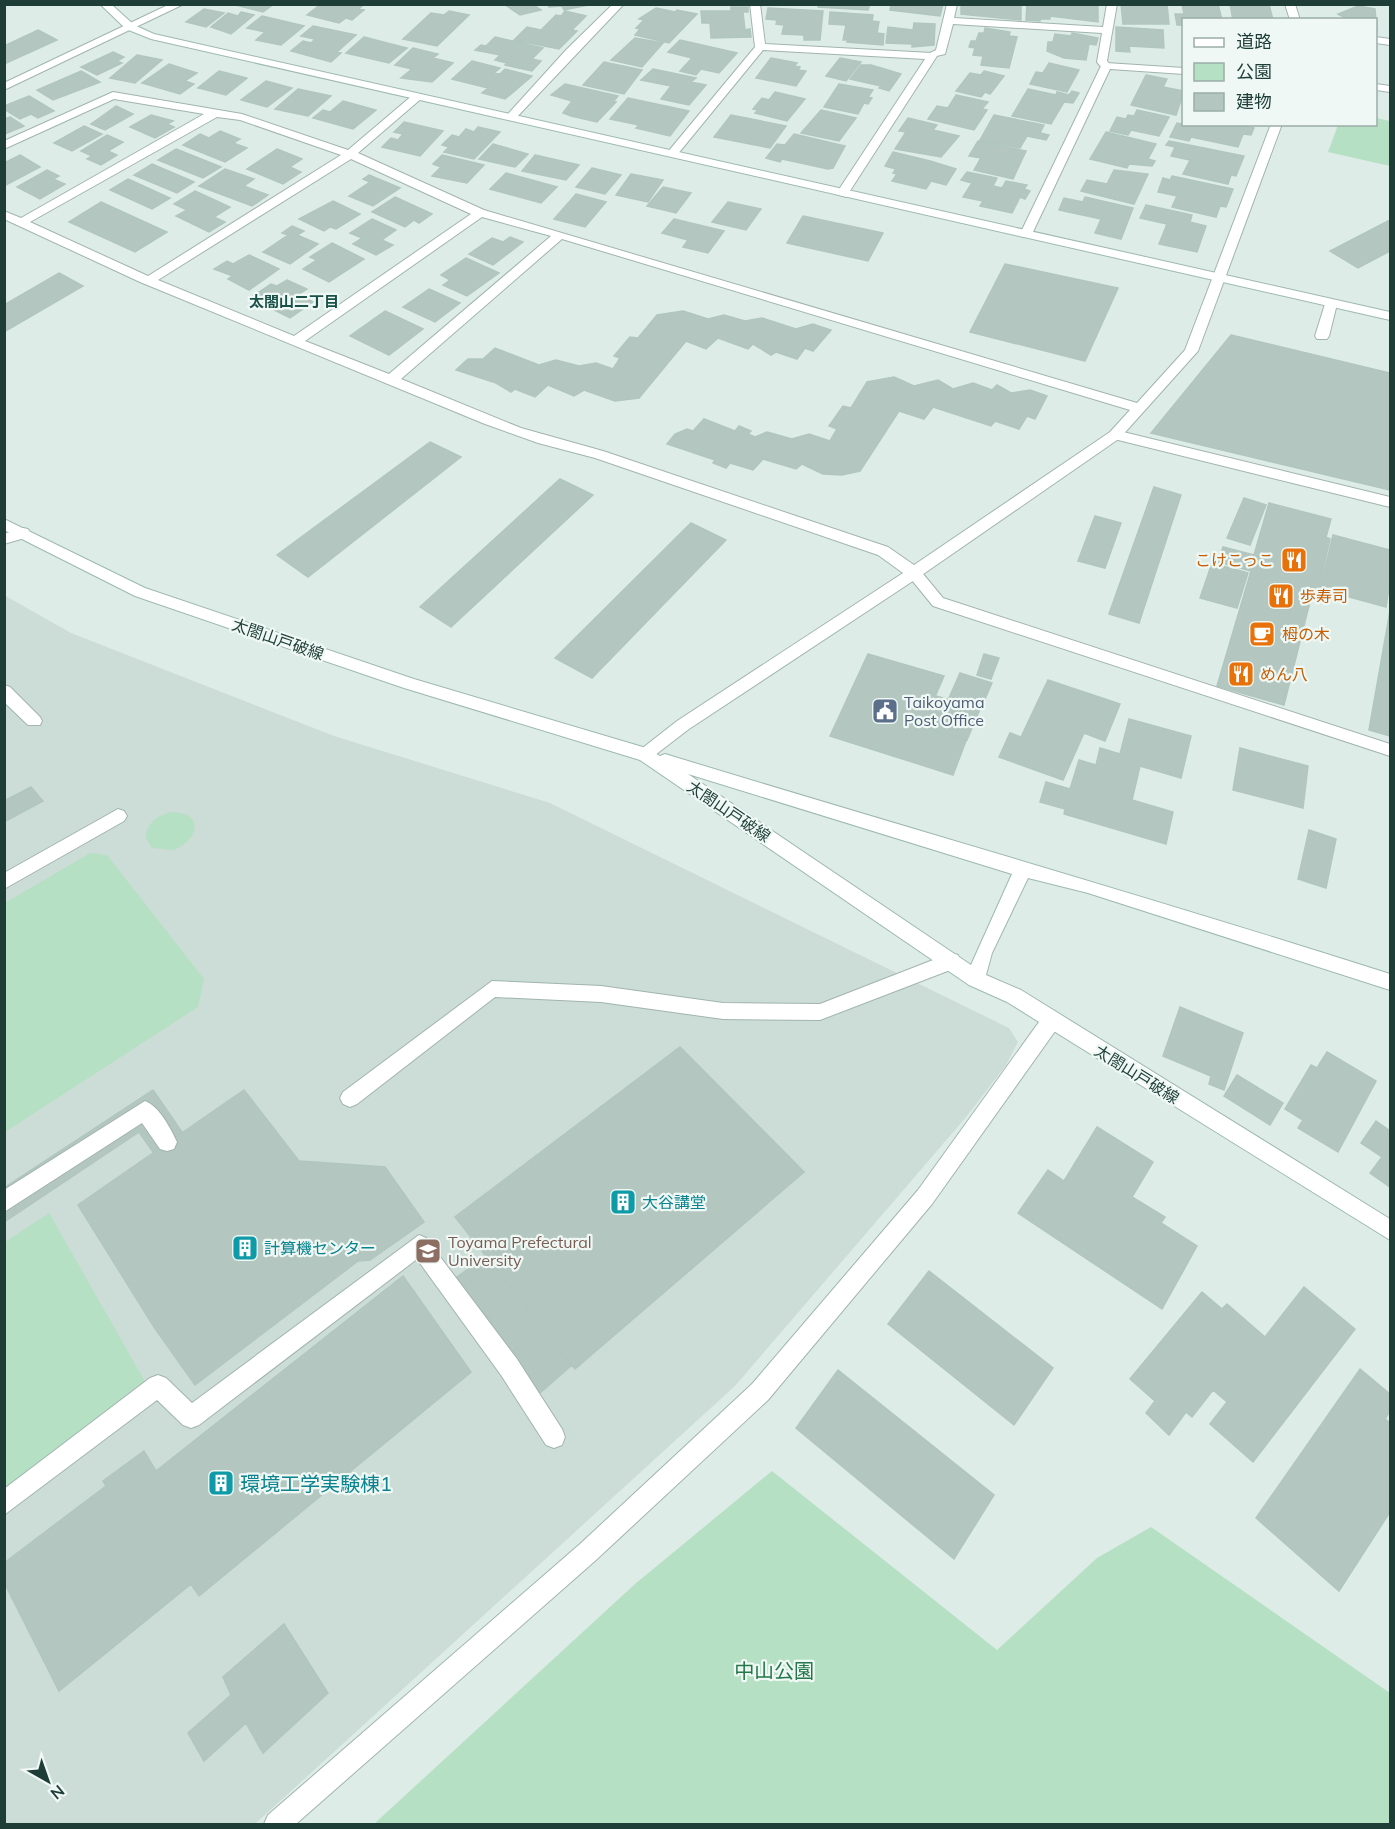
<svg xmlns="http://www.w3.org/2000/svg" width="1395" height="1829" viewBox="0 0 1395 1829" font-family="Mulish,'Noto Sans JP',sans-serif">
	<rect width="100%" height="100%" fill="#deece7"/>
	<!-- built -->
	<path fill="#ccdcd6" d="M4 595 71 633 334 736 550 803 1009 1028 1018 1042 1006 1065 967 1116 735 1386 255 1824H5Z"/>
	<!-- green -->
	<path fill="#b5e0c3" d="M1376 118 1390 121V166L1328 152 1338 125 1376 124Z
		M172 812C206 813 198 841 173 850L152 848 146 838C147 822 158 815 172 812Z
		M90 853 107 855 204 979 198 1007 5 1132V903Z
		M49 1213 156 1401 5 1510V1242Z
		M772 1471 997 1650 1097 1558 1151 1527 1390 1693V1824H374L635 1584Z"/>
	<!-- building -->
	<path fill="#b3c7c0" stroke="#b0c6be" stroke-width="1.5" d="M232 4H274L263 12Z
		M321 4H364L359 9 364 10 352 20 346 18 339 23 307 15Z
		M504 4H532L541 10 520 15Z
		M547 4H589V5L564 10 562 6 549 7Z
		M819 4H870L868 10 818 7Z
		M891 4H943L940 16 890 10Z
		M961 4H1021V20L961 14Z
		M1027 4H1098V22L1050 16V19H1041L1040 21 1026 20Z
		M1121 4H1167L1169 24H1123Z
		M1182 4H1218L1222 20H1184V25H1177L1175 14H1184Z
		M1230 4H1269L1273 20H1233Z
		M1358 6 1375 9 1377 32 1376 20H1349L1338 14Z
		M731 7H748V12H743L745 30 750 29 751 37 711 38 710 23H702L701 11H731Z
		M656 8 675 12 677 10 697 14 669 43 635 35 640 29 636 28 644 20 639 19Z
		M768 8 823 11 820 40H804V35L782 34 784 25 776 24 777 20 766 19Z
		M204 9 224 13 206 27 186 22Z
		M449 11 469 15 437 46 403 39 431 13 444 15Z
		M565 11 586 16 572 30 577 31 559 49 514 40 527 27 541 30 556 15 561 16Z
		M241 12 254 15 231 34 211 27 228 13 238 16Z
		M830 12 873 15 872 21 879 22 877 33 884 34 883 45 847 42 848 40H843L846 25 829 24Z
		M262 16 304 26 281 45 256 40 265 32 247 28Z
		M914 23 935 24 934 45 912 47V44L886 43 888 27 913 30Z
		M313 26 356 35 337 52 341 53 331 62 291 51 303 41 311 43 315 39 301 36Z
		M1116 27 1163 30 1164 48 1129 46 1130 52 1116 51Z
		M985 28 1010 32 1009 36 1017 37 1009 68 981 65 983 56 973 55 975 48 969 47 971 41H976L979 33H984Z
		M38 30 57 40 4 64V46Z
		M1072 33 1098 38 1096 45 1089 44 1086 60 1064 58 1047 51 1048 42H1053L1055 34 1071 36Z
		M364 37 407 48 389 63 346 53Z
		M495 37 543 48 532 59 541 61 532 71 505 65 507 63 495 60 500 55 475 50 481 45 486 46Z
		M635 38 663 43 642 67 611 60Z
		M680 40 737 53 719 73 701 69 696 75 680 71 692 58 668 52Z
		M413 48 438 54 433 58 453 63 432 82 401 78 412 69 395 65Z
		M113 52 124 57 117 61 122 63 97 75 81 67Z
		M137 55 162 60 135 83 110 78Z
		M771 58 797 63 794 66 800 67 798 70 806 71 796 86 756 78Z
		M840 58 861 62 846 81 826 76Z
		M472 61 500 68 494 73 500 74 505 69 532 76 505 99 482 93 488 88 452 79Z
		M604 62 642 70 624 94 583 85Z
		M1049 63 1079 70 1067 92 1030 84 1036 72 1043 73Z
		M169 64 197 73 185 81 194 84 180 94 142 83Z
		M861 65H871L901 74 889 91 879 88 881 86 850 79Z
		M653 69 696 78 691 82 706 85 689 105 661 99 671 86 641 80Z
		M81 71 100 82 53 100 37 90Z
		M219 71 247 78 226 95 198 88Z
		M984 71 1004 76 990 94 985 92 981 97 956 91 970 73 981 75Z
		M1146 75 1167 79 1163 87 1184 91 1176 115 1131 105Z
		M266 81 292 88 267 107 241 100Z
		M565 84 618 96 613 102H616L597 122 571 116 563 113 572 101 551 95Z
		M839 84 873 90 868 97 872 98 868 104 864 103 858 114 824 107Z
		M298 89 331 96 308 116 275 109Z
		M1028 89 1056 95 1057 92 1069 95 1072 91 1079 93 1073 103 1064 102 1051 124 1012 116Z
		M775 92 805 99 787 121 755 113 758 110 753 109 762 98 769 100Z
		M956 95 988 102 982 109 987 110 974 130 928 119 937 106 948 108Z
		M29 96 54 111 38 118 31 114 20 119 4 109V106Z
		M628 98 689 111 670 136 636 128 639 125 610 119Z
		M343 101 376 110 353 129 313 118 323 110 330 112Z
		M116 106 133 114 105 130 91 124Z
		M821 110 856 118 839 141 801 133Z
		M1137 110 1169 117 1159 136 1131 130 1128 135 1110 131 1117 117 1126 119 1128 115 1134 116Z
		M151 115 173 121 167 124 174 127 155 138 130 127Z
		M731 115 786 126 770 148 714 137Z
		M994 115 1044 125 1040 133 1049 135 1046 140 1027 136 1020 148 980 140Z
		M10 117 24 126 5 134 4 119Z
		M908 118 937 125 933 130 959 136 941 157 895 149 906 132 899 131Z
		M404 122 443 131 420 156 382 147 391 138 398 140 403 134 394 132Z
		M1184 122V124H1237L1254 128 1251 135 1243 134 1238 147 1191 137 1189 141 1170 137 1177 123 1182 124Z
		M84 126 102 134 72 151 54 143Z
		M478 127 500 132 474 159 444 152 449 147 442 145 452 135 459 137 466 129 474 132Z
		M220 131 240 139 233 143 247 148 225 162 183 145 200 134 209 138Z
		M1106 132 1156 144 1148 159 1155 161 1152 166 1129 164 1127 168 1090 159Z
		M794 134 845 146 833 168 828 169 782 159 780 162 766 158 777 144 785 145Z
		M107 135 123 142 108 151 117 155 101 165 87 159 92 156 81 151Z
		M978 141 1026 151 1013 179 974 170 981 158 969 156Z
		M1169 141 1244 156 1236 176 1231 175 1228 184 1183 174 1190 160 1171 156 1175 147 1166 145Z
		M493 144 528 154 515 167 479 159Z
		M176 149 221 167 203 178 158 160Z
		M277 149 302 159 290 167 301 172 283 184 247 169Z
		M893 152 930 161 956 169 946 185 931 181 926 189 892 181 897 174 893 173 896 169 885 166Z
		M20 155 40 167 4 186V163Z
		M442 155 484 165 467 183 432 176 441 167 433 164Z
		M535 155 579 165 566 180 522 171Z
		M152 164 194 182 177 193 134 175Z
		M592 168 621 175 605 194 576 187Z
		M225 169 254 179 244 186 268 195 252 206 199 186Z
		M47 170 59 176 53 179 65 184 40 199 17 187Z
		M1114 170 1148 174 1134 204 1081 191 1087 180 1107 184Z
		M967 172 997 178 993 186 1002 188 1006 181 1027 185 1024 189 1030 191 1025 199 1020 197 1012 213 980 206 983 201 963 197 972 183 961 180Z
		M506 173 557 187 541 203 490 189Z
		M631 174 663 180 648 202 616 195Z
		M369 175 400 188 373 206 349 196 370 182 363 179Z
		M1172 176 1233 189 1226 207 1220 206 1216 217 1172 207 1177 196 1158 192 1163 178 1170 180Z
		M128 179 170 198 152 209 110 190Z
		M663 187 691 193 676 213 647 206Z
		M195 191 230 207 214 217 225 222 209 232 176 216 187 210 174 204Z
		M576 194 606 202 585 227 554 219Z
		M395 197 432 214 419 223 414 220 405 227 372 212Z
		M1085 197 1133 208 1121 239 1095 233 1101 219 1059 210 1064 198 1083 202Z
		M333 201 360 214 336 229 330 227 324 231 299 219Z
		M101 202 167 232 135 252 69 222Z
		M728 202 761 209 746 230 712 222Z
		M1146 205 1192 215 1190 222 1206 226 1197 252 1159 244 1167 224 1140 218Z
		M803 216 883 233 868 261 787 243Z
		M372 219 396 230 382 240 393 245 376 255 353 244 362 238 350 233Z
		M674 219 724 231 708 253 683 247 688 240 662 233Z
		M1390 220V251L1358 268 1330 251Z
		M292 226 304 231 297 235 318 244 290 264 263 252 288 235 282 233Z
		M510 237 523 242 493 265 469 254 492 238 503 242Z
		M332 243 364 259 329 282 303 269 317 260 310 257Z
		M249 255 279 269 249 290 228 279 233 276 214 269 227 261 233 264Z
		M466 258 499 273 467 296 443 285 450 280 441 275Z
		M1005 264 1118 288 1085 361 970 332Z
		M59 273 83 286 4 332V305Z
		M287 280 307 289 299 294 313 302 290 318 250 298 271 284 277 286Z
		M429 289 460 303 435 322 403 307Z
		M385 311 423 329 389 355 350 336Z
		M683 311 708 319 724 315 745 321 762 318 796 329 813 324 831 330 813 351 805 348 797 359 776 352 771 355 753 344 748 349 718 338 706 349 686 341 639 398 615 401 584 390 574 396 548 385 535 397 515 389 511 392 496 383 456 370 468 359H483L495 348 539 365 556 360 579 366 596 363 613 369 620 358 614 356 630 337 638 338 657 315Z
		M1231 335 1390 373V490L1151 433Z
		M894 377 914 386 938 380 953 389 973 383 992 390 997 385 1011 393 1030 390 1047 396 1035 419 1027 416 1019 429 995 421 991 426 933 407 924 419 899 411 860 471 842 475 823 474 802 464 796 469 763 459 753 470 730 463 726 468 713 463 715 460 667 444 675 434 687 429 693 431 704 419 735 431 739 426 751 431 748 434 755 437 767 432 792 439 809 434 830 441 837 429 829 426 843 406 851 408 867 382Z
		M430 442 461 457 308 577 277 555Z
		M560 479 593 495 451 627 420 607Z
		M1154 487 1181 495 1139 623 1109 614Z
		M1244 498 1266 505 1250 545 1227 538Z
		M1269 503 1331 519 1326 537 1330 539 1318 591 1313 590 1284 705 1217 686 1251 571 1218 562 1223 547 1254 555Z
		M1095 516 1121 523 1105 568 1078 561Z
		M691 523 726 540 592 678 555 658Z
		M1333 535 1390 550V581L1386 607 1320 589Z
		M1212 563 1248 573 1237 608 1200 598Z
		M1390 611V736L1369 730Z
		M868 654 944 676 922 727 966 741 953 775 830 736Z
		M984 654 999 658 991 679 977 675Z
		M960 673 992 683 981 708 949 698Z
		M1048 680 1120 704 1105 741 1084 733 1063 780 999 757 1010 733 1021 737Z
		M936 696 980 709 967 740 923 727Z
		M1129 719 1191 736 1181 778 1140 766 1132 800 1173 812 1166 844 1064 814 1065 809 1040 802 1046 782 1070 789 1079 760 1096 765 1100 748 1120 754Z
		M1240 748 1308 766 1303 808 1233 790Z
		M31 787 43 801 4 822V801Z
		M1309 830 1336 839 1326 888 1298 879Z
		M1180 1007 1243 1033 1224 1090 1209 1084 1211 1076 1163 1056Z
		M680 1047 804 1172 575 1369 455 1217Z
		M1327 1052 1376 1081 1338 1152 1298 1128 1303 1120 1285 1109 1311 1065 1317 1068Z
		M1237 1075 1283 1103 1270 1125 1224 1096Z
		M153 1090 182 1132 153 1152 139 1132 4 1222V1188Z
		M244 1090 299 1161 385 1167 424 1222 370 1260 358 1261 195 1385 154 1327 78 1205Z
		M1376 1121 1390 1131V1187L1370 1173 1382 1157 1361 1143Z
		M1097 1127 1153 1162 1132 1197 1165 1217 1161 1223 1197 1246 1162 1309 1018 1213 1048 1170 1064 1181Z
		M486 1256 572 1365 540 1393 453 1280Z
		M929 1271 1053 1368 1014 1425 888 1324Z
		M403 1276 471 1372 199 1596 191 1584 59 1691 4 1582V1563L106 1486 103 1481 144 1451 156 1471Z
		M1304 1287 1355 1329 1253 1462 1210 1424 1227 1402 1213 1390 1192 1417 1186 1412 1169 1435 1146 1413 1155 1401 1130 1379 1202 1292 1222 1309 1227 1304 1265 1337Z
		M1360 1369 1390 1394V1411L1385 1419 1390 1423V1512L1339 1591 1256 1518Z
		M838 1370 994 1495 954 1559 796 1428Z
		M284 1624 328 1693 263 1753 246 1723 204 1761 188 1733 231 1695 223 1677Z"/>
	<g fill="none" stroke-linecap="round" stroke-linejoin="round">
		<defs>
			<path id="lane" d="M947 4H957L954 18 1103 27 1107 4H1117L1107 61 1111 66 1102 68 1097 62 1102 33 953 24 945 54 928 58V54L936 50Z
				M1331 300 1337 304 1329 336 1327 339H1317L1315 336 1325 304Z
				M1115 430 1390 497V507L1110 438V432Z
				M23 528 28 529 30 533 28 537 4 544V534Z
				M914 568 919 569 943 598 1390 744V756L933 606 906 573Z
				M4 685 10 687 40 717 42 721 40 725H28L4 702Z
				M951 953 958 955 960 961 958 967 820 1020 723 1019 601 1002 495 997 357 1104 350 1107 343 1104 340 1098 343 1092 492 981 601 986 723 1003 820 1004Z"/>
			<path id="street" d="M170 4H184L4 90V83Z
				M613 4H624L515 119H507V115L566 50Z
				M750 4H760L765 44 932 53 937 56 846 197 836 194 925 59 763 50 677 155 667 153 755 47Z
				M1285 4H1295L1300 20H1290Z
				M1376 37 1390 39V45L1376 43Z
				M1106 63 1184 68V74L1110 69 1032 234 1022 237 1020 234 1101 66Z
				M1376 84 1390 86V92L1376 90Z
				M113 92 242 114 348 150 414 94H422V98L358 153 484 210 1137 403 1185 350 1271 124H1282L1198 351 1120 438 919 577 689 729 646 762 640 760 638 755 640 750 677 721 903 573 878 555 595 458 538 443 485 424 140 282 4 219V211L21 218 204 114 114 99 4 149V141ZM217 117 240 120 341 155 148 276 30 222ZM351 159 471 214 294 336 158 280ZM482 217 551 236 389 374 305 341ZM562 239 1130 410 1110 432 914 565 888 547 603 451 521 428 401 379Z
				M118 809 124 811 127 816 124 821 4 889V873Z
				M1051 1013 1058 1015 1060 1021 1058 1027 932 1204 768 1400 596 1560 296 1824H264L268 1815 580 1544 752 1384 918 1190 1044 1015Z
				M145 1101C159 1106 171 1129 177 1142L174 1149 167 1151 160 1149 142 1123 4 1212V1190Z
				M419 1235 426 1238 517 1359 562 1429 565 1437 562 1445 554 1448 546 1445 501 1375 417 1259 199 1425 191 1428 183 1425 157 1400 4 1515V1489L150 1378 158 1375 166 1378 192 1403Z"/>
			<path id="secondary" d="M100 4H111L134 25 154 34 1390 312V320L151 39 126 29Z
				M4 519 145 588 414 679 646 748 660 756 665 754C907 828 1150 897 1390 974V990L1088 893 1028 878 992 953 986 975 1021 990 1390 1219V1240L1007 1002 969 985 640 760 404 688 135 596 4 530ZM688 774 1012 874 971 965Z"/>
		</defs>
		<!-- lane casing -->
		<use href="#lane" stroke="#a1b4af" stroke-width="2"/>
		<!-- street casing -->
		<use href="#street" stroke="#a1b4af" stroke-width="2"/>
		<!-- secondary casing -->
		<use href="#secondary" stroke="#9cb9b0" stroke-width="2"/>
		<!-- lane -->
		<use href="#lane" fill="#fff" fill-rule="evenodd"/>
		<!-- street -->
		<use href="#street" fill="#fff" fill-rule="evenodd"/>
		<!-- secondary -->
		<use href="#secondary" fill="#fff" fill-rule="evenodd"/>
	</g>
	<!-- icons -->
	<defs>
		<symbol id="restaurant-square" viewBox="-11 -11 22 22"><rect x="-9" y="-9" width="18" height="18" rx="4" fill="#e8710a" stroke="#eff8f4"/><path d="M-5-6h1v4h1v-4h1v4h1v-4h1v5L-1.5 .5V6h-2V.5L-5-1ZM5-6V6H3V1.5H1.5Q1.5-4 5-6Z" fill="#fff"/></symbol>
		<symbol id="cafe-square" viewBox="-11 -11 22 22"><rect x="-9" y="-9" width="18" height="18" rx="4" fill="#e8710a" stroke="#eff8f4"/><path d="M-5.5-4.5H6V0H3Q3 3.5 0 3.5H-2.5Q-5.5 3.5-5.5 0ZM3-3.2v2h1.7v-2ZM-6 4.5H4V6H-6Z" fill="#fff"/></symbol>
		<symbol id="civic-square" viewBox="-11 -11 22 22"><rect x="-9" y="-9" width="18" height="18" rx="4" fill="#5c6f8a" stroke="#eff8f4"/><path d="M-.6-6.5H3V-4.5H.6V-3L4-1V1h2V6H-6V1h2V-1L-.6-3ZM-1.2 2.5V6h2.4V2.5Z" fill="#fff"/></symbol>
		<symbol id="building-square" viewBox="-11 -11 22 22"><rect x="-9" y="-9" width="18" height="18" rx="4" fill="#0f9aa8" stroke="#eff8f4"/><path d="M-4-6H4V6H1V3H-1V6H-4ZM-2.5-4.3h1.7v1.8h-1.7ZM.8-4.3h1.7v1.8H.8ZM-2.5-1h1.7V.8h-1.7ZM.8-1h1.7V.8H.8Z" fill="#fff"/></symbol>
		<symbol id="university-square" viewBox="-11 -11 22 22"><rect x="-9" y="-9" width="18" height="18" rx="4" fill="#8d6e63" stroke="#eff8f4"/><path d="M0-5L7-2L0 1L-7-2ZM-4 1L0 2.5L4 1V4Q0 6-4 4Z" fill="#fff"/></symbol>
	</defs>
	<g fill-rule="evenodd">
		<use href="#restaurant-square" x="1279" y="545" width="30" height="30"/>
		<use href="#restaurant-square" x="1266" y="581" width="30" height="30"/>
		<use href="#cafe-square" x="1247" y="619" width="30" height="30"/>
		<use href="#restaurant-square" x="1226" y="659" width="30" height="30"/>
		<use href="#civic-square" x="870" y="696" width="30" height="30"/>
		<use href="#building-square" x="608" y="1187" width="30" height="30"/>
		<use href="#building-square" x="230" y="1233" width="30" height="30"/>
		<use href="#university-square" x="413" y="1236" width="30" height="30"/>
		<use href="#building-square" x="206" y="1468" width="30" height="30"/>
	</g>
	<g text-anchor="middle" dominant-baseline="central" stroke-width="4.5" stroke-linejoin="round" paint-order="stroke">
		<!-- far-neighbourhood labels -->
		<g font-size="15" font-weight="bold" fill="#185147" stroke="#eff8f4">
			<text x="294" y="301">太閤山二丁目</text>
		</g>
		<!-- food labels -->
		<g font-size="16" fill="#c56008" stroke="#eff8f4" text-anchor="start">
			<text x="1274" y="560" text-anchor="end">こけこっこ</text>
			<text x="1300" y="596">歩寿司</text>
			<text x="1282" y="634">栂の木</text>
			<text x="1260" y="674">めん八</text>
		</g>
		<!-- street labels -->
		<g font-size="16" fill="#1e3d37" stroke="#eff8f4">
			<text transform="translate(278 639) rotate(19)">太閤山戸破線</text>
			<text transform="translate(729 811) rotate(34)">太閤山戸破線</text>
			<text transform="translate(1137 1074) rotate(32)">太閤山戸破線</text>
		</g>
		<!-- service labels -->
		<g font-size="16" fill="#4e5e75" stroke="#eff8f4" text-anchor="start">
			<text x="904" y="702">Taikoyama<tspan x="904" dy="18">Post Office</tspan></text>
		</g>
		<!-- culture labels -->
		<g font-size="16" fill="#0d838f" stroke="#eff8f4" text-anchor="start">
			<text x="642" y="1202">大谷講堂</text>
			<text x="264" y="1248">計算機センター</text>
		</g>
		<!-- education labels -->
		<g font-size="16" fill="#785e54" stroke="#eff8f4" text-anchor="start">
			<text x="448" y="1242">Toyama Prefectural<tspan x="448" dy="18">University</tspan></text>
		</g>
		<!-- near-culture labels -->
		<g font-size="20" fill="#0d838f" stroke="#eff8f4" text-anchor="start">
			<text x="240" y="1483">環境工学実験棟1</text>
		</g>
		<!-- near-park labels -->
		<g font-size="20" fill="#24784a" stroke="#eff8f4">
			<text x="774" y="1670">中山公園</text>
		</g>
	</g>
	<!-- border -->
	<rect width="1395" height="1829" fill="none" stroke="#1e3d37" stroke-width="12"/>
	<!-- legend -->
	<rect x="1182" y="18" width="195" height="108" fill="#eff8f4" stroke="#9bada8" stroke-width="1.5"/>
	<rect x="1194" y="38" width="30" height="9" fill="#ffffff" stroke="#9bada8" stroke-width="1.5"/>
	<text x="1236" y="48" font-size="18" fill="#1e3d37">道路</text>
	<rect x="1194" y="63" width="30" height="18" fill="#b5e0c3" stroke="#9bada8" stroke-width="1.5"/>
	<text x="1236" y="78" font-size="18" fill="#1e3d37">公園</text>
	<rect x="1194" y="93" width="30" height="18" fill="#b3c7c0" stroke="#9bada8" stroke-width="1.5"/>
	<text x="1236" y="108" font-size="18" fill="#1e3d37">建物</text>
	<!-- north arrow -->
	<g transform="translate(48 1781) rotate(140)" stroke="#eff8f4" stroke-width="4.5" paint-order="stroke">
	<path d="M0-4.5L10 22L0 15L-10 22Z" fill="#1e3d37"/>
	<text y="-9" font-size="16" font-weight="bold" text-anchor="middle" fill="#1e3d37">N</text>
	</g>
</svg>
